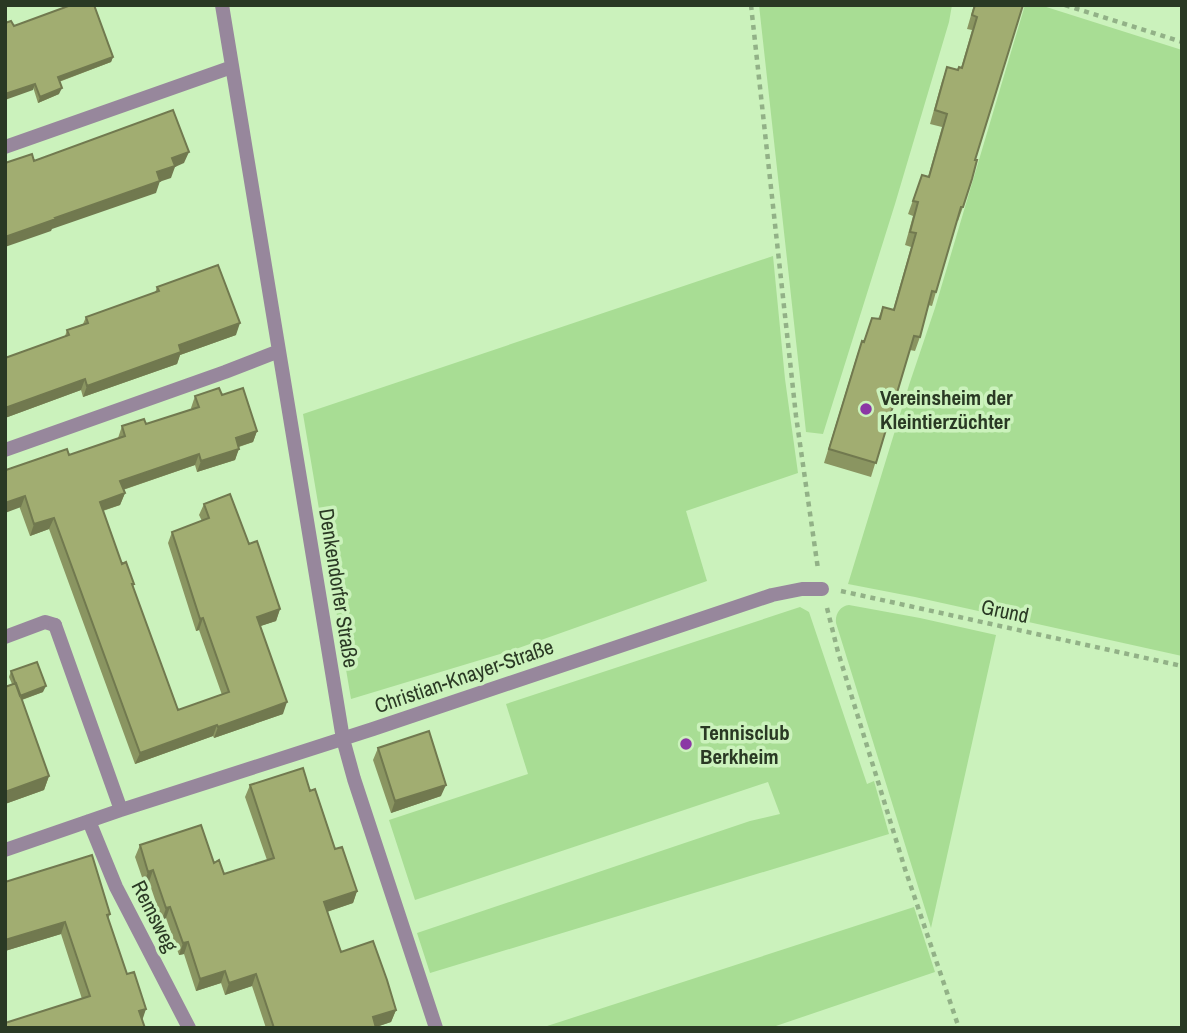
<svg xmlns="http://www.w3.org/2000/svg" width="1187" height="1033" viewBox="0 0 1187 1033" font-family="'Archivo Narrow',sans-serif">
	<rect width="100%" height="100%" fill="#cbf2bc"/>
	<!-- green -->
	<path fill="#a8dd94" d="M759 5H952L949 22 895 204 823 434 806 432Z
		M1025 5H1040L1182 50V656L915 597 848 584 909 385 935 308Z
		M773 256 785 379 798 473 686 511 707 581 513 650 351 699 303 414Z
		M849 605 920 618 996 635 931 928 836 623C835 614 840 606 849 605Z
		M800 607 809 612 867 784 874 781 889 834 430 973 417 933 750 821 780 814 768 782 415 900 389 820 528 774 506 704Z
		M914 907 935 972 770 1028H541Z"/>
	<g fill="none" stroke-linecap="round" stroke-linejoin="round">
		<!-- path -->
		<path stroke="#92b187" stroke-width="4.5" stroke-dasharray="5 5" stroke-linecap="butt" d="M751 5 796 416 818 569
			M1065 5 1182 42
			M841 591 1182 666
			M827 608 838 652 905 869 959 1028"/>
		<!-- service -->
		<path stroke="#97879c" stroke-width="14" d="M5 637 45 622 55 625"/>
		<!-- minor -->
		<path stroke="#97879c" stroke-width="14" d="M222 5 343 739 354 779 436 1028
			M5 147 232 67
			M5 450 225 372 279 351
			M55 625 121 810
			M89 821 116 887 189 1028
			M5 850 121 810 373 729 772 595 802 589H822"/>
	</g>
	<!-- wall -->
	<path fill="#8a9561" d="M974 5H1023L975 160 963 207 958 221H957L936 292 932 306 928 305 920 337 915 351 910 350 871 477 824 463 857 355 862 341H864L872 318 878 319 883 307 893 310 911 247 905 245 913 216 908 214 922 175 928 177 942 127 930 124 942 81 947 67 958 70 961 68 972 30 967 29Z
		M14 26 113 57 111 62 59 82V94L38 103Z
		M157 287 236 335 180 355 177 364 83 397 81 390 5 418V358L65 336 67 330 83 324 86 317 155 293Z
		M222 395 257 431 253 442 239 447 235 460 197 472 195 465 123 490 125 493 120 505 103 511 122 564 134 584 133 587 178 710 222 695 199 630 196 631 168 543 172 532 202 521 199 515 204 504 249 544 280 609 276 621 260 626 283 714 214 738 213 736 135 764 49 529 30 536 6 470 69 455 118 438 122 426 146 424 192 410 191 408 195 396Z
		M11 671 43 692 22 700 49 776 44 790 5 804V687L12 684 9 677Z
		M378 748 441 796 391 813 373 760Z
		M250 785 310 791 335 849 357 891 353 903 327 912 341 952 396 1010 391 1022 376 1027V1028H266L252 986 225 995 221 983 196 991 184 954 179 955 166 918 162 920 149 882 144 883 135 857 140 845 214 863 224 874 267 860 245 797Z
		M5 882 110 914 108 919 127 974 146 1009 82 999 61 934 5 951Z"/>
	<!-- shaded-wall -->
	<path fill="#71794f" d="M113 57 111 62 55 83 58 77Z
		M35 84 33 90 5 100V94Z
		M62 88 59 94 38 103 40 97Z
		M189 152 184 163 175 167 171 178 159 182 160 181 156 193 52 229 51 231 5 247V237L55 218 157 172 172 158Z
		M240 323 236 335 180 355 177 364 83 397 87 386 179 345Z
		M85 379 81 390 5 418V408Z
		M257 431 253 442 231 449 236 438Z
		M239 449 235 460 197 472 201 461Z
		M199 454 195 465 116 492 120 481Z
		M125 493 120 505 95 513 100 502Z
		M25 496 21 507 5 513V503Z
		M54 518 49 529 30 536 34 524Z
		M280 609 276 621 252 629 257 617Z
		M203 618 199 630 196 631 200 619Z
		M46 686 43 692 18 701 20 696Z
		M287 702 283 714 214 738 218 727Z
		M217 725 213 736 135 764 140 753Z
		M49 776 44 790 5 804V792Z
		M446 785 441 796 391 813 395 801Z
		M153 870 149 882 144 883 148 872Z
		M357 891 353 903 320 914 324 902Z
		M170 907 166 918 162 920 166 908Z
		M65 922 61 934 5 951V940Z
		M188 942 184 954 179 955 183 943Z
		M225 971 221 983 196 991 200 979Z
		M256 974 252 986 225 995 229 983Z
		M146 1009 142 1021 139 1011Z
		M396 1010 391 1022 373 1028V1017Z"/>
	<!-- building -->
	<path fill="#a1ad71" stroke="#71794f" stroke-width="2" d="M71 5H94L113 57 58 77 62 88 40 97 35 84 5 94V23L11 21 14 26Z
		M975 5H1023L975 160H977L972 179 963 207H961L936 292 932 291 920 337 914 336 876 463 829 449 862 341 864 342 872 318 880 319 883 307 894 310 916 233 910 232 918 202 913 201 922 175 929 177 947 114 935 110 947 67 958 70 959 67 962 68 977 17 972 15Z
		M173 110 189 152 172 158 175 166 157 172 160 181 55 218 56 219 5 237V163L32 154 34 161Z
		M218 265 240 323 179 345 181 352 87 386 85 379 5 408V358L69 335 67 330 88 323 86 317 159 291 157 287Z
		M219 388 222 395 243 388 257 431 236 438 239 449 201 461 199 454 120 481 125 493 100 502 122 564 126 562 134 584H132L178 710 229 692 203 618 200 619 172 532 209 518 204 504 230 494 249 544 257 541 280 609 257 617 287 702 218 727 217 725 140 753 54 518 34 524 25 496 5 503V468L6 470 67 449 69 455 125 436 122 426 144 419 146 424 199 407 195 396Z
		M37 662 46 686 20 696 11 671Z
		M16 683 49 776 5 792V687Z
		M429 731 446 785 395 801 378 748Z
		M303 768 310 791 315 789 335 849 342 847 357 891 324 902 341 952 373 941 387 980 396 1010 373 1017 376 1028H274L256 974 229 983 225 971 200 979 188 942 183 943 170 907 166 908 153 870 148 872 140 845 201 825 214 863 219 860 224 874 274 858 250 785Z
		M92 855 110 914 107 915 127 974 134 972 146 1009 139 1011 145 1028H5V1023L90 996 65 922 5 940V882Z"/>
	<!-- markers -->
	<g fill="#8b37a5" stroke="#cbf2bc" stroke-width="2.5">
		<circle cx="866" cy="409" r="7"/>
		<circle cx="686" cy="744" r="7"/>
	</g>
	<g text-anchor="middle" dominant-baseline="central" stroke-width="7" stroke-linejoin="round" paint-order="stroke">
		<!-- poi labels -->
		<g font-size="21" font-weight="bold" fill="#2a3924" stroke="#cbf2bc" text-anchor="start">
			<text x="880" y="397">Vereinsheim der<tspan x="880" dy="24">Kleintierzüchter</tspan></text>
			<text x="700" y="732">Tennisclub<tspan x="700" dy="24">Berkheim</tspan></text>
		</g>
		<!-- street labels -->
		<g font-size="21" fill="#2a3924" stroke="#cbf2bc">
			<text transform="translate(339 588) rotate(81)">Denkendorfer Straße</text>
			<text transform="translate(1005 611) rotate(12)">Grund</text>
			<text transform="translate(464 676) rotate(-19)">Christian-Knayer-Straße</text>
			<text transform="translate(155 916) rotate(63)">Remsweg</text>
		</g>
	</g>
	<!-- border -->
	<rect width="1187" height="1033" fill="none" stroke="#2a3924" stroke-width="14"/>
</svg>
